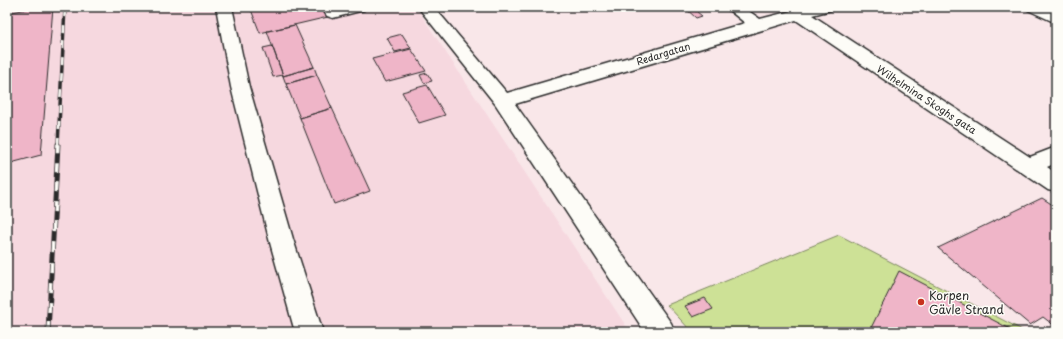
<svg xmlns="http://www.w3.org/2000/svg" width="1063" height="339" viewBox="0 0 1063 339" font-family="'Playpen Sans',sans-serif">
	<rect width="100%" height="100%" fill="#f9e7e9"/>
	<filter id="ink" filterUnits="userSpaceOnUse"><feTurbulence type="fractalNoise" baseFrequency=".025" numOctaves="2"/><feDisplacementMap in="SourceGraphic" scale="8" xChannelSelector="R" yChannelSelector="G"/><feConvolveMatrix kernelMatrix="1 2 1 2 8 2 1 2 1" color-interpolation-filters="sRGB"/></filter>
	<g filter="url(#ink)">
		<!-- built -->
		<path fill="#f6d8df" d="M7 7H416L630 332H7Z"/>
		<!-- green -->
		<path fill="#cde196" stroke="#7c8660" d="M839 235 1026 332H692L667 305Z"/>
		<!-- building -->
		<path fill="#efb5c8" stroke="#2b2b2b" d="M38 7H53L41 155 7 164V13Z
			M250 7H323L328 17 260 33Z
			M684 7H691L702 16 696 18Z
			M295 25 314 67 283 76 267 31Z
			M402 34 411 48 395 52 387 38Z
			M272 46 283 75 273 77 263 48Z
			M411 49 426 71 385 82 372 59Z
			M314 67 317 75 286 84 283 76Z
			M427 73 432 81 424 83 420 75Z
			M317 75 332 108 300 118 286 84Z
			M427 85 445 115 419 123 402 92Z
			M332 108 370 191 334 204 300 118Z
			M1042 198 1056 207V327L1043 317 1030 325 938 248Z
			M899 271 1016 332H869Z
			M705 298 713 309 693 317 685 306Z"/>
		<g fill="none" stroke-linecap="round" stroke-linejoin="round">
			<defs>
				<path id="minor" d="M216 7H232L249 87 293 239 323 332H295L269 239 231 87Z
					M338 7H366L364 10 333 18 327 16 325 13 327 10Z
					M418 7H434L507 93 745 23 725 7H743L760 19 807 7H833L831 10 812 15 1030 157 1056 147V163L1047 167 1056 173V192L1048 190 796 20 515 104 671 323 675 332H645L496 105Z
					M1026 7H1046L1056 12V23L1028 10Z"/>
			</defs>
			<!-- minor casing -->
			<use href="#minor" stroke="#2b2b2b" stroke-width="3"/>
			<!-- minor -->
			<use href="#minor" fill="#fdfcf7" fill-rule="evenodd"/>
			<defs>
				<path id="rail-far1" d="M58 145 65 7"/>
				<path id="rail" d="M48 332 58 144"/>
			</defs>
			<!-- rail-far1 casing -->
			<use href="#rail-far1" stroke="#2b2b2b" stroke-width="3.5"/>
			<!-- rail casing -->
			<use href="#rail" stroke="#2b2b2b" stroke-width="5"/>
			<!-- rail-far1 -->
			<use href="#rail-far1" stroke="#fdfcf7" stroke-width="2.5" stroke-dasharray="8" stroke-linecap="butt"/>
			<!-- rail -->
			<use href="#rail" stroke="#fdfcf7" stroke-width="3.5" stroke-dasharray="10" stroke-linecap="butt"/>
		</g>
	</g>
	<!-- markers -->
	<circle fill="#c8321e" stroke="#fdfcf7" stroke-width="1.5" cx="921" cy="302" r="4"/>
	<g text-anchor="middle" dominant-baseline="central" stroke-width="3" stroke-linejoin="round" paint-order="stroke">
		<!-- street labels -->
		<g font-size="10" fill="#2b2b2b" stroke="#fdfcf7">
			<text transform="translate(663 53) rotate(-17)">Redargatan</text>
			<text transform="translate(927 99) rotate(33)">Wilhelmina Skoghs gata</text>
		</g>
		<!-- near-poi labels -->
		<g font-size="12" fill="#2b2b2b" stroke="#fdfcf7" text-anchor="start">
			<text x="929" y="295">Korpen<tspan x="929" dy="14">Gävle Strand</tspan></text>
		</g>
	</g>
	<!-- margin -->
	<rect width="1063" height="339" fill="none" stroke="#fdfcf7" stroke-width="24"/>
	<rect x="12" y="12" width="1039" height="315" fill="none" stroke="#2b2b2b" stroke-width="1.5" filter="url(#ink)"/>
</svg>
